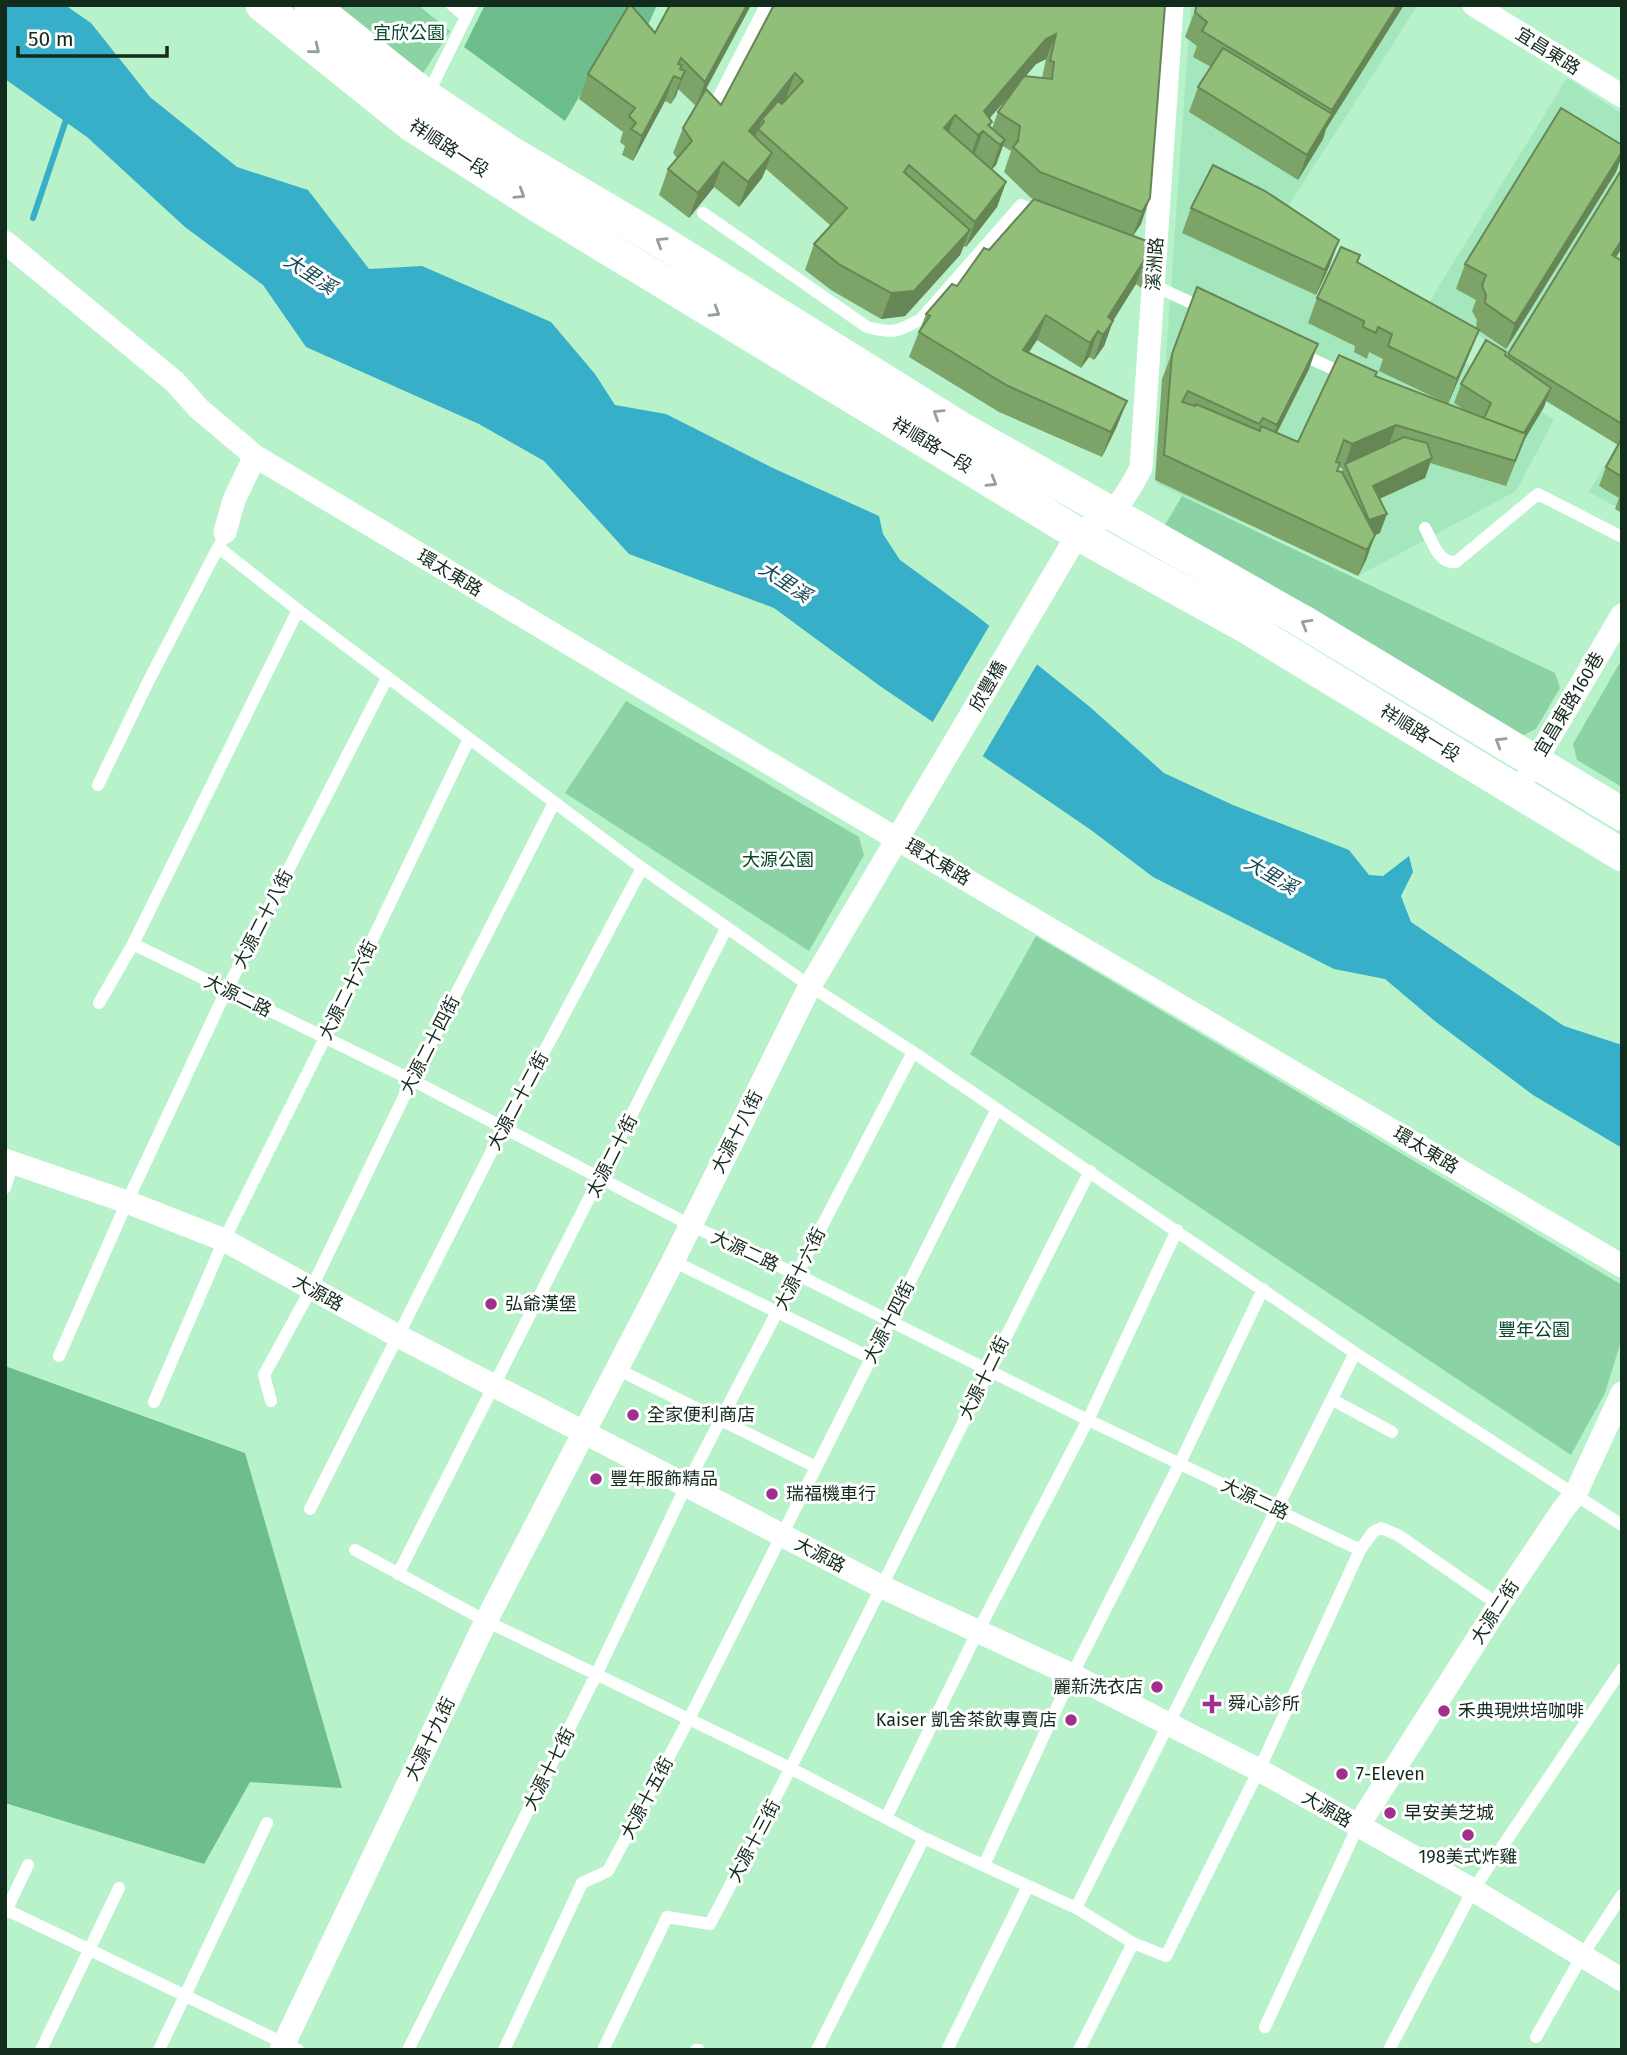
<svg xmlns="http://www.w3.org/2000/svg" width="1627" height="2055" viewBox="0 0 1627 2055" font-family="'Fira Sans','Noto Sans TC',sans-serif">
	<rect width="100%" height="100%" fill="#b7f2cb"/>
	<!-- built -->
	<path fill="#a5e7bc" d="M1191 5H1418L1270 234 1554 420 1516 491 1360 575 1157 484Z
		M1567 78 1622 114V510L1589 492 1617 444 1495 365 1503 351 1428 304Z"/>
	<!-- green -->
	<path fill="#8bd3a5" d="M335 5H418L450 31 420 78Z
		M1182 496 1555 673 1560 688 1536 729 1522 736 1165 525Z
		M1622 659V787L1577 760 1573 744Z
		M626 701 859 837 864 855 809 951 565 793Z
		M1036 936 1622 1285V1338L1605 1393 1571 1455 970 1054Z"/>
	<!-- forest -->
	<path fill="#6dbe8c" d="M485 5H657L640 43 621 25 565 121 464 47Z
		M5 1366 245 1453 342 1788 250 1782 204 1864 5 1803Z"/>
	<!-- water -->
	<path fill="#37afc9" d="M5 5H65L91 23 150 97 237 167 308 190 369 269 422 266 551 322 595 374 615 405 666 414 775 469 879 516 883 534 900 560 977 616 1090 707 1164 773 1233 805 1349 850 1369 875 1383 876 1409 856 1413 872 1401 896 1411 922 1564 1026 1622 1045V1148L1533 1095 1436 1022 1385 979 1334 969 1153 877 1091 830 880 686 774 608 629 554 544 461 479 424 306 347 263 285 185 227 87 137 5 79Z"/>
	<!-- pier -->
	<path fill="#b7f2cb" d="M991 623 1039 661 981 759 931 725Z"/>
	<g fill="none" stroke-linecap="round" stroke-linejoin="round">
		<!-- stream -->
		<path stroke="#37afc9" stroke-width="6" d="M33 218 68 114"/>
		<!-- lane -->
		<path stroke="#fff" stroke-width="12" d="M452 5 466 17
			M427 96 472 5
			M710 114 766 5
			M703 213 867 327C893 334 898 332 921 319L1021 205 1040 213
			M1153 285 1207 310
			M1299 353 1346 375
			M1425 528C1433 542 1438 564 1456 562L1538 494 1622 537
			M218 547 298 610 642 868 810 986 913 1052 1355 1353 1622 1525
			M98 785 149 680 221 542
			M133 944 412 1080 690 1225 796 1274 1088 1420 1360 1550
			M99 1003 133 944 298 610
			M5 1188 13 1163
			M673 1261 871 1358
			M59 1356 127 1202 226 991 387 678
			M617 1369 816 1467
			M1333 1400 1392 1432
			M271 1401 264 1375 311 1289 412 1080 554 803
			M154 1402 224 1240 325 1038 469 739
			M310 1509 503 1129 642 868
			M355 1550 486 1621 792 1769 924 1838 1076 1908 1133 1943 1166 1956 1259 1770 1360 1550 1373 1532 1381 1528 1398 1535 1499 1605
			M398 1574 727 927
			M886 1818 978 1631 1088 1420 1177 1230
			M984 1865 1072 1675 1180 1463 1263 1289
			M1076 1908 1355 1353
			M7 1910 298 2050
			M5 1913 28 1865
			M1265 2027 1358 1826
			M1536 2037 1582 1956 1622 1895
			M41 2050 119 1888
			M159 2050 267 1823
			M408 2050 597 1673 686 1486 913 1052
			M504 2050 582 1883 608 1871 689 1719 997 1109
			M603 2050 667 1917 710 1924C841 1676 961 1421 1090 1171
			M696 2050H699
			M817 2050 924 1838
			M947 2050 1027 1888
			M1079 2050 1133 1943
			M1389 2050 1473 1890 1622 1669"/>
		<!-- street -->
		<path stroke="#fff" stroke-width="23" d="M1474 5 1622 96
			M5 242 175 382 199 409 255 456
			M225 532 234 500 255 456 841 806 1622 1266
			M1529 772 1622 615
			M5 1160 127 1202 224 1240 398 1336 882 1587 1072 1675 1259 1770 1473 1890 1622 1980
			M1358 1826 1499 1605 1564 1508 1575 1495 1622 1393
			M281 2050 486 1621 673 1261 810 986 1078 534C1115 511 1121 507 1141 468L1172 5"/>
		<!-- secondary -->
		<path stroke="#fff" stroke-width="33" d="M262 5 410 124 543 209 1078 534 1243 625 1622 855
			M311 5 427 97 513 154 652 236 959 427 1302 621 1622 814"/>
	</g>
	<!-- wall -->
	<path fill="#7da468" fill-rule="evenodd" d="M751 5 705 91 721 105 774 5H1165L1141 224 1133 236 1150 263 1141 288 1136 284 1113 321 1104 346 1094 360 1089 357 1081 368 1037 340 1028 353 1127 401 1117 426 1102 457 999 412 909 357 926 314 957 286 989 250 1045 203 1031 198 1004 172 1011 151 1003 146 996 165 992 169 1006 182 997 207 966 247 964 246 960 255 905 316 881 319 831 290 805 270 814 244 831 226 766 169 762 178 739 207 714 187 689 218 659 195 668 169 677 158 673 153 683 128 696 106 678 89 671 104 665 101 633 161 622 155 625 146 620 142 623 132 579 99 588 74 655 33ZM1046 59 1042 78 1026 76 1036 64ZM1014 91 998 112 992 128 991 127 990 118Z
		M1197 5H1404L1326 129 1323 139 1298 180 1189 112 1198 87 1211 67 1193 57 1197 46 1185 37Z
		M1616 172 1506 349 1478 330 1469 355 1448 404 1379 371 1383 359 1369 352 1367 359 1354 352 1355 346 1308 323 1317 298 1358 262 1476 328 1477 320 1472 311 1476 300 1456 289 1465 264Z
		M1191 208 1330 265 1316 295 1182 233Z
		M1616 258 1622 261V513L1615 509 1619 498 1599 486 1606 467 1618 445 1546 401 1544 407 1523 442 1506 486 1430 463 1425 478 1379 499 1380 533 1375 535 1366 560 1358 576 1155 480 1162 379 1197 287 1309 369 1277 433 1298 442 1375 376 1466 411 1454 403 1461 384 1505 355 1507 357 1508 354ZM1339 467 1343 469 1342 472 1337 471Z"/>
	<!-- shaded-wall -->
	<path fill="#668655" d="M747 5H751L696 107 705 82Z
		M1398 5H1404L1326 129 1323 139 1298 180 1307 155 1328 120 1332 110Z
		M1056 34 1046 59 1036 64 976 134 984 111 1046 39Z
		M685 71 676 96 671 104 681 79Z
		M795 73 786 99 761 130 764 122 762 119 755 138 749 131Z
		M674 76 665 101 633 161 642 136Z
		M955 115 946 140 944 128Z
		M983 131 974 156 969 160 978 135Z
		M1005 140 996 165 991 170 1000 145Z
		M1622 152V156L1616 172 1506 349 1515 324Z
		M772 153 762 178 739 207 748 182Z
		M723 162 714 187 689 218 698 193Z
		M1006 182 997 207 966 247 975 222Z
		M1150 198 1141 224 1132 237 1142 212Z
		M970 230 960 255 905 316 881 319 891 293Z
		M1339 240 1330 265 1316 295 1325 270Z
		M1622 240V248L1605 274 1612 255Z
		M1145 259 1136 284 1109 327 1113 321 1104 346 1094 360 1108 317Z
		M1046 315 1037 340 1014 375 1023 350Z
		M1479 330 1469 355 1448 404 1457 379Z
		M1098 331 1089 357 1081 368 1090 343Z
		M1318 344 1309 369 1268 450 1277 425Z
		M1551 388 1544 407 1523 442 1506 486 1515 461 1521 438Z
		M1127 401 1117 426 1102 457 1111 432Z
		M1396 425 1387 450 1345 464 1343 469 1352 444Z
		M1432 458 1425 478 1366 505 1373 486Z
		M1387 514 1380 533 1375 535 1366 560 1358 576 1367 550 1362 539 1369 520Z"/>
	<!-- building -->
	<path fill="#91bf79" stroke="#668655" stroke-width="2" d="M629 5H631L655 33 670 5H747L705 82 681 58 678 64 682 65 680 69 685 71 681 79 674 76 642 136 631 129 636 123 629 116 635 108 588 74Z
		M774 5H1165L1150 198 1142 212 1040 172 1013 147 1018 141 1020 126 998 112 1024 76 1052 79 1054 62 1050 61 1056 34 1046 39 984 111 992 122 988 125 1005 140 1000 145 983 131 978 135 955 115 944 128 1006 182 975 222 909 165 904 172 970 230 914 291 891 293 840 265 814 244 847 208 758 129 764 122 762 119 778 101 782 104 803 81 795 73 749 131 772 153 748 182 723 162 698 193 668 169 692 141 683 128 706 89 721 105Z
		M1197 5H1398L1332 110 1202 31 1207 22 1195 12Z
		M1223 48 1332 114 1307 155 1198 87Z
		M1561 108 1622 145V152L1515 324 1485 303 1486 295 1482 286 1486 275 1465 264Z
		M1213 165 1265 191 1339 240 1325 270 1191 208Z
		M1622 169V240L1612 255 1622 261V424L1508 354Z
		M1034 199 1152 243 1150 263 1145 259 1108 317 1113 321 1103 335 1098 331 1090 343 1046 315 1023 350 1127 401 1111 432 1008 386 919 332 930 316 926 314 952 284 957 286 984 248 989 250Z
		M1341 247 1360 255 1357 262 1479 330 1457 379 1388 346 1392 334 1378 327 1376 333 1363 327 1364 321 1317 298Z
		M1197 287 1318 344 1277 425 1263 418 1259 424 1188 391 1182 402 1195 406 1196 404 1260 431 1261 426 1298 442 1339 355 1377 372 1375 376 1526 434 1515 461 1396 425 1352 444 1344 440 1336 462 1340 463 1337 471 1342 472 1375 535 1367 550 1164 455 1172 354Z
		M1486 340 1506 352 1505 355 1551 388 1524 433 1484 418 1491 403 1461 384Z
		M1404 437 1427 443 1432 458 1373 486 1387 514 1369 520 1345 464Z
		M1622 438V477L1606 467Z"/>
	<!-- one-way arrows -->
	<defs><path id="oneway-chevron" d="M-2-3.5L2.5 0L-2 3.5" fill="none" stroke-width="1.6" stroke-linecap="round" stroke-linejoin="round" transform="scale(1.75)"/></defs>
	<g stroke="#95a099">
		<use href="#oneway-chevron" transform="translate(315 49) rotate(39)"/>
		<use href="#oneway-chevron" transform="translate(520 194) rotate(32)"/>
		<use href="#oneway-chevron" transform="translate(661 242) rotate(-148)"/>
		<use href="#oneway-chevron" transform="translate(715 312) rotate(31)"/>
		<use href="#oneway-chevron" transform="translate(938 414) rotate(-148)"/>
		<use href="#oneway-chevron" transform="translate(992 482) rotate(31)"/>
		<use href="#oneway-chevron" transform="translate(1306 624) rotate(-150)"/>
		<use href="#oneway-chevron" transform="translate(1500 742) rotate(-149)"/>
	</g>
	<!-- markers -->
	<g fill="#a02f8d" stroke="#fff" stroke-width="2.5">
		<circle cx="491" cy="1304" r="7"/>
		<circle cx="633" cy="1415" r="7"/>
		<circle cx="596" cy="1479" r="7"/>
		<circle cx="772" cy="1494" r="7"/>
		<circle cx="1157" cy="1687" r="7"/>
		<path d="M1208.5 1693.5h7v7h7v7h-7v7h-7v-7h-7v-7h7z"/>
		<circle cx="1444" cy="1711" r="7"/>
		<circle cx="1071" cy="1720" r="7"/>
		<circle cx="1342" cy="1774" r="7"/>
		<circle cx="1390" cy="1813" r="7"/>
		<circle cx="1468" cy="1835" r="7"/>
	</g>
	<g text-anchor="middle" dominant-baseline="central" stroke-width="6" stroke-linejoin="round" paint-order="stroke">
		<!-- park labels -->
		<g font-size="18" fill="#054828" stroke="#fff">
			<text x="409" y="33">宜欣公園</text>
			<text x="778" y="860">大源公園</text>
			<text x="1534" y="1330">豐年公園</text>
		</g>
		<!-- street labels -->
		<g font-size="18" fill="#132b1c" stroke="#fff">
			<text transform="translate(1548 51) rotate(32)">宜昌東路</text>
			<text transform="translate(449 148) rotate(33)">祥順路一段</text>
			<text transform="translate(1155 264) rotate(-86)">溪洲路</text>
			<text transform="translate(932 445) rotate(31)">祥順路一段</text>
			<text transform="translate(450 573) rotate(31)">環太東路</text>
			<text transform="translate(988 686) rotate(-60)">欣豐橋</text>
			<text transform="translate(1569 704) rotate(-59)">宜昌東路160巷</text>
			<text transform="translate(1420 733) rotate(32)">祥順路一段</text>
			<text transform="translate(938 862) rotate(31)">環太東路</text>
			<text transform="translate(263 919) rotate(-63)">大源二十八街</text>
			<text transform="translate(348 990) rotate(-64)">大源二十六街</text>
			<text transform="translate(238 996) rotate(26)">大源二路</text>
			<text transform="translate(430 1045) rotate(-63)">大源二十四街</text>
			<text transform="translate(518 1101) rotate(-62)">大源二十二街</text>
			<text transform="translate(737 1132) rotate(-63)">大源十八街</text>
			<text transform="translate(1426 1150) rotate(31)">環太東路</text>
			<text transform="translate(612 1156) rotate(-63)">太源二十街</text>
			<text transform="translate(745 1251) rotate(25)">大源二路</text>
			<text transform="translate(800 1269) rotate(-63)">大源十六街</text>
			<text transform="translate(318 1293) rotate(29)">大源路</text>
			<text transform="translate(889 1322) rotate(-63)">大源十四街</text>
			<text transform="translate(984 1378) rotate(-64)">大源十二街</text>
			<text transform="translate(1255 1499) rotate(25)">大源二路</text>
			<text transform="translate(820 1555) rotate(27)">大源路</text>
			<text transform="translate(1495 1612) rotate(-57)">大源二街</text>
			<text transform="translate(430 1739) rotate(-64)">大源十九街</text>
			<text transform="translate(549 1769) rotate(-63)">大源十七街</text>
			<text transform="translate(647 1798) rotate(-62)">大源十五街</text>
			<text transform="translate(1327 1809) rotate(30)">大源路</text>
			<text transform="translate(754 1841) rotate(-62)">大源十三街</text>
		</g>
		<!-- poi labels -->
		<g font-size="18" fill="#132b1c" stroke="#fff" text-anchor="start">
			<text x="505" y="1304">弘爺漢堡</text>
			<text x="647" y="1415">全家便利商店</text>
			<text x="610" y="1479">豐年服飾精品</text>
			<text x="786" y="1494">瑞福機車行</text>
			<text x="1143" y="1687" text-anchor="end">麗新洗衣店</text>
			<text x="1228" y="1704">舜心診所</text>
			<text x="1458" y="1711">禾典現烘培咖啡</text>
			<text x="1057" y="1720" text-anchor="end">Kaiser 凱舍茶飲專賣店</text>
			<text x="1356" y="1774">7-Eleven</text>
			<text x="1404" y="1813">早安美芝城</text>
			<text x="1468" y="1857" text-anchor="middle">198美式炸雞</text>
		</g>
		<!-- water labels -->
		<g font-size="19" font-style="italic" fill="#174955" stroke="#fff">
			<text transform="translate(310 274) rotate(33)">大里溪</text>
			<text transform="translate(785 582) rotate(33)">大里溪</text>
			<text transform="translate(1271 875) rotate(30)">大里溪</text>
		</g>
	</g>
	<!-- border -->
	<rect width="1627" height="2055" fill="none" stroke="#132b1c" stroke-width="14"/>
	<!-- scale -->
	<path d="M18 46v10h149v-10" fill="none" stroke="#132b1c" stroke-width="3.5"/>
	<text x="28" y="46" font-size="21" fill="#132b1c" stroke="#ffffff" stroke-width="5" paint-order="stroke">50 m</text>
</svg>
